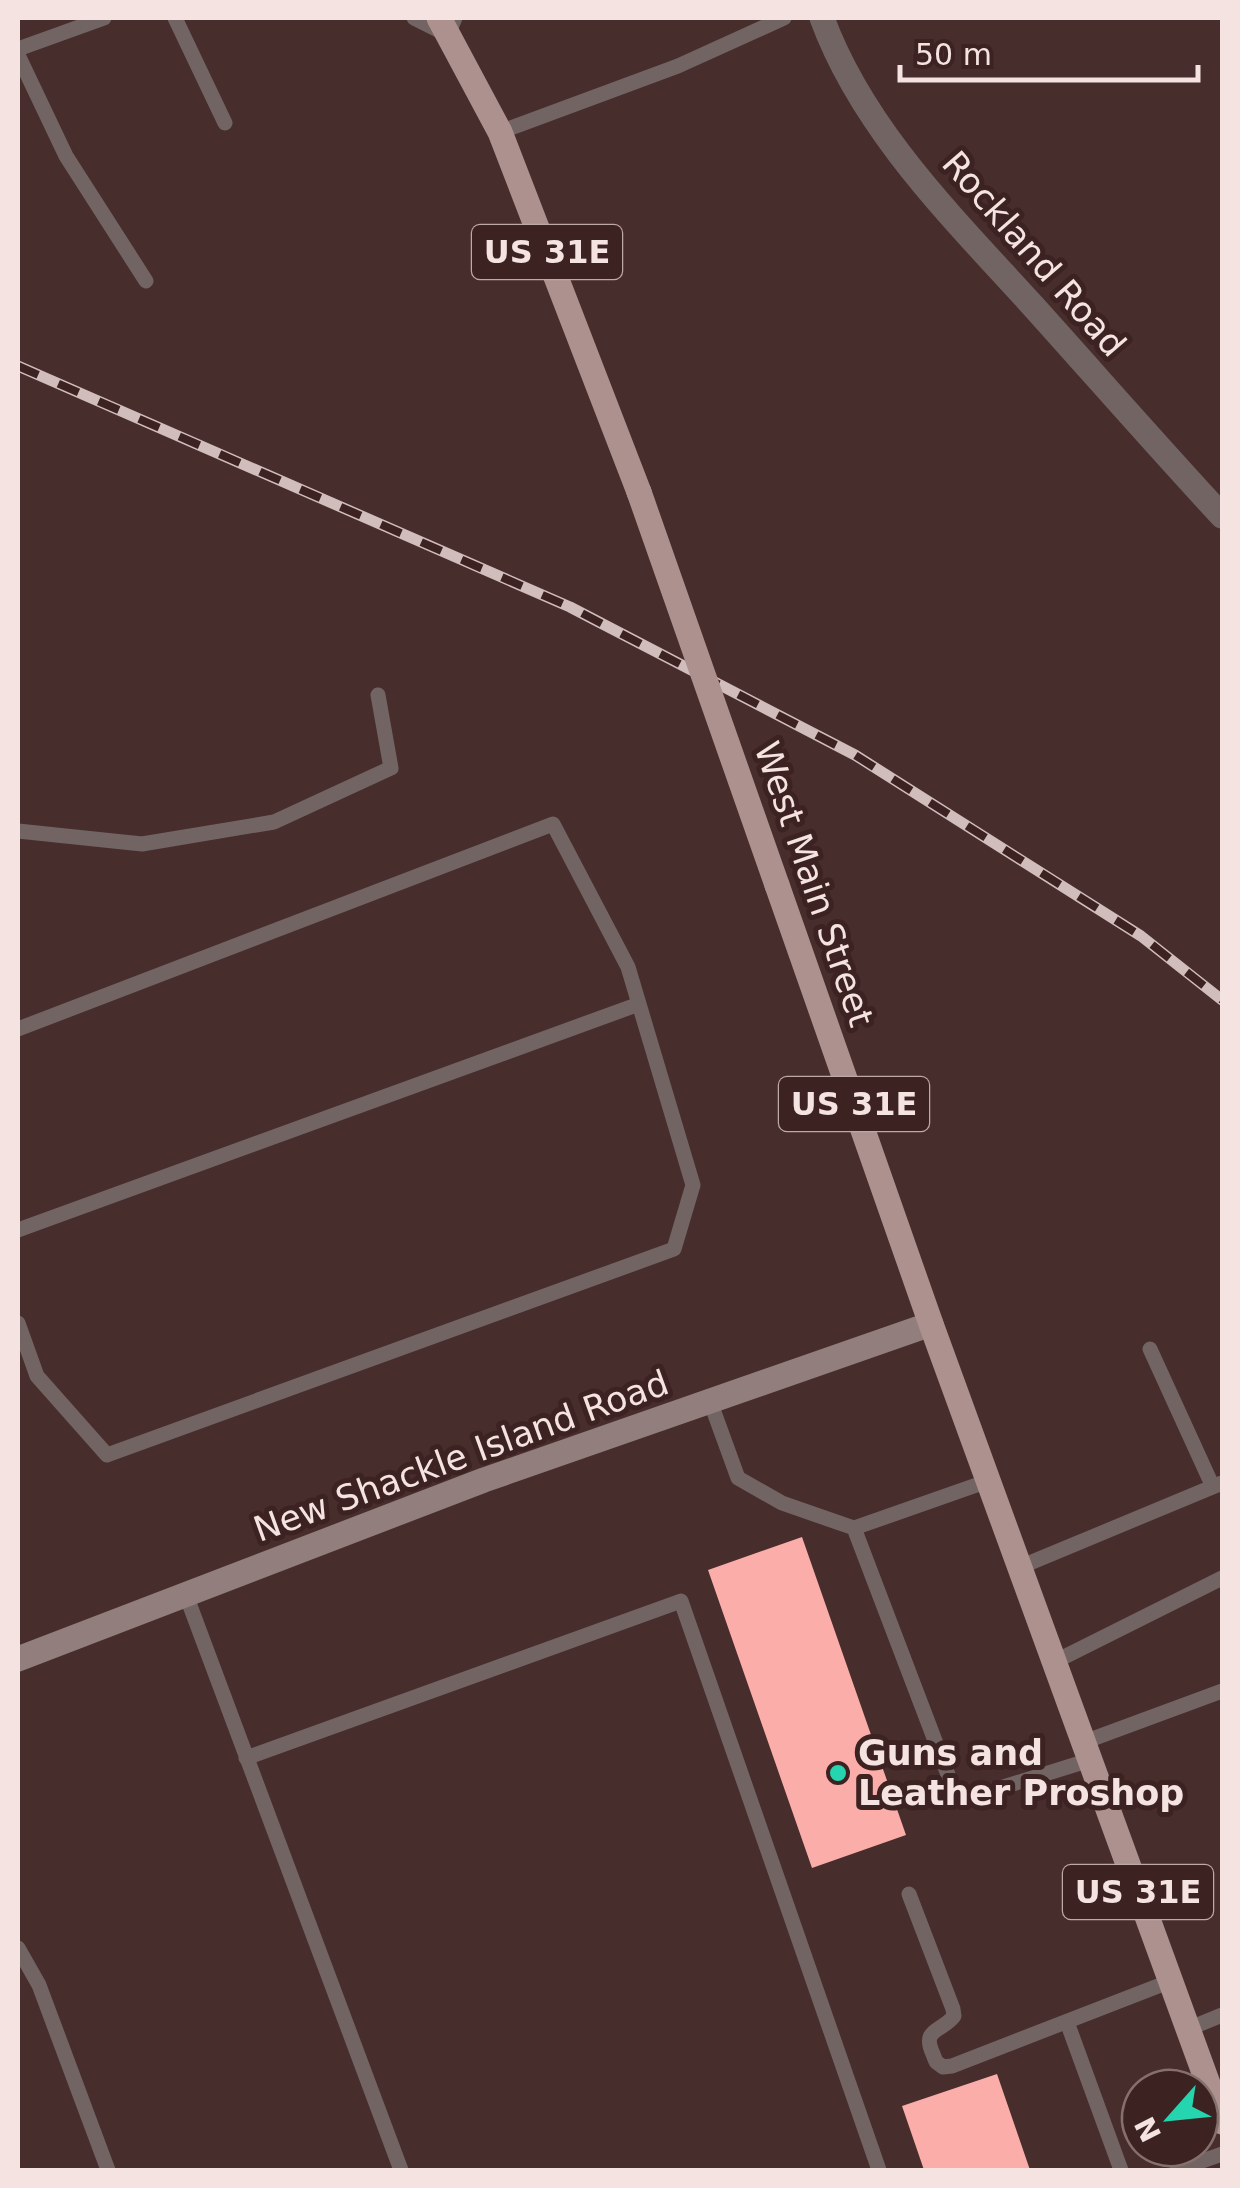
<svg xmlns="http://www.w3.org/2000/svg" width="1240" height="2188" viewBox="0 0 1240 2188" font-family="'DejaVu Sans',sans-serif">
	<rect width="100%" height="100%" fill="#472d2c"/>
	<!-- building -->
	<path fill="#faada9" d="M802 1537 906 1835 812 1868 708 1570Z
		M997 2074 1030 2170H924L902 2106Z"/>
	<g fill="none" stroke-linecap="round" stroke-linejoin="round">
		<!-- lane -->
		<path stroke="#716463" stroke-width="15" d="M175 18 225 123
			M414 18 448 35 455 18
			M18 49 104 18
			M18 55 66 156 146 281
			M500 132 678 66 784 18
			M18 831 142 844 274 822 391 768 378 695
			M18 1029 553 824 628 967 693 1185 674 1249 107 1455 37 1376 18 1323
			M18 1230 639 1004
			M1150 1349 1213 1487
			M710 1401 738 1478 782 1503 854 1528 958 1801 1090 1760
			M854 1528 988 1481
			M1020 1567 1222 1483
			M186 1595 401 2170
			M1054 1662 1222 1578
			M1084 1742 1222 1691
			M246 1758 681 1601 879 2170
			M909 1894 953 2009 954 2016C942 2032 921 2028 933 2054 937 2064 934 2060 943 2067L952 2066 1171 1981
			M18 1948 39 1985 108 2170
			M1067 2022 1121 2170
			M1188 2029 1222 2015
			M1177 2170 1222 2154"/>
		<!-- street -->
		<path stroke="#716463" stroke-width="25" d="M822 18C863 130 954 219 1033 306 1096 376 1158 447 1222 516"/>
		<!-- secondary -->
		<path stroke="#927e7c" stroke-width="25" d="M18 1659 484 1480 931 1324"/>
		<!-- primary -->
		<path stroke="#ac918f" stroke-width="25" d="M439 18 500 132 639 492
			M777 885 931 1324 1222 2122"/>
		<defs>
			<path id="rail" d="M18 366 570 607 855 755 1141 936 1222 1000"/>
		</defs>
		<!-- rail casing -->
		<use href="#rail" stroke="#d0bdbc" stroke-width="11"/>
		<!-- rail -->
		<use href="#rail" stroke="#3c2322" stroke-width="8" stroke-dasharray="22" stroke-linecap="butt"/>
		<!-- primary-bridge -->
		<path stroke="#ac918f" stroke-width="25" d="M639 492 777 885"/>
	</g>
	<!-- markers -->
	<circle fill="#24d5af" stroke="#3c2322" stroke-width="4" cx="838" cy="1773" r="10"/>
	<g text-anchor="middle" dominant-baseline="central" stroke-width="10" stroke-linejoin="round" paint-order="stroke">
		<!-- shield labels -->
		<g fill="#3c2322" stroke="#bda9a8" stroke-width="2.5">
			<rect x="472" y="225" width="150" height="54" rx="8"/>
			<rect x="779" y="1077" width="150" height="54" rx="8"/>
			<rect x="1063" y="1865" width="150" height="54" rx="8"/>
		</g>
		<g font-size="32" font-weight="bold" fill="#f4e3e1">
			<text x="547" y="252">US 31E</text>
			<text x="854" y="1104">US 31E</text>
			<text x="1138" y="1892">US 31E</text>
		</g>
		<!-- street labels -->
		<g font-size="35" fill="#f4e3e1" stroke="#3c2322">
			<text transform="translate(1034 254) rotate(49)">Rockland Road</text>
			<text transform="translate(814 884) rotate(71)">West Main Street</text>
			<text transform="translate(461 1456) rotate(-20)">New Shackle Island Road</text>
		</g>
		<!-- poi labels -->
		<g font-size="35" font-weight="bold" fill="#f4e3e1" stroke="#3c2322" text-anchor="start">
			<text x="858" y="1753">Guns and<tspan x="858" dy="40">Leather Proshop</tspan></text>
		</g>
	</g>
	<!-- border -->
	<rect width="1240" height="2188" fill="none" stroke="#f4e3e1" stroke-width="40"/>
	<!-- north arrow -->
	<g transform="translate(1170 2118) rotate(243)"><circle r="48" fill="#3c2322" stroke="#86706e" stroke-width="2.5"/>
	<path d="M0-8L18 38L0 25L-18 38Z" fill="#24d5af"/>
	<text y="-15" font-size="28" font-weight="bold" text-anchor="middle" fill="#f4e3e1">N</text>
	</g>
	<!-- scale -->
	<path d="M900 65v15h298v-15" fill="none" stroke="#f4e3e1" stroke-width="5"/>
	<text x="915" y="65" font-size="30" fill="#f4e3e1" stroke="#3c2322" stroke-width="8" paint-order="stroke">50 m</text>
</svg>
